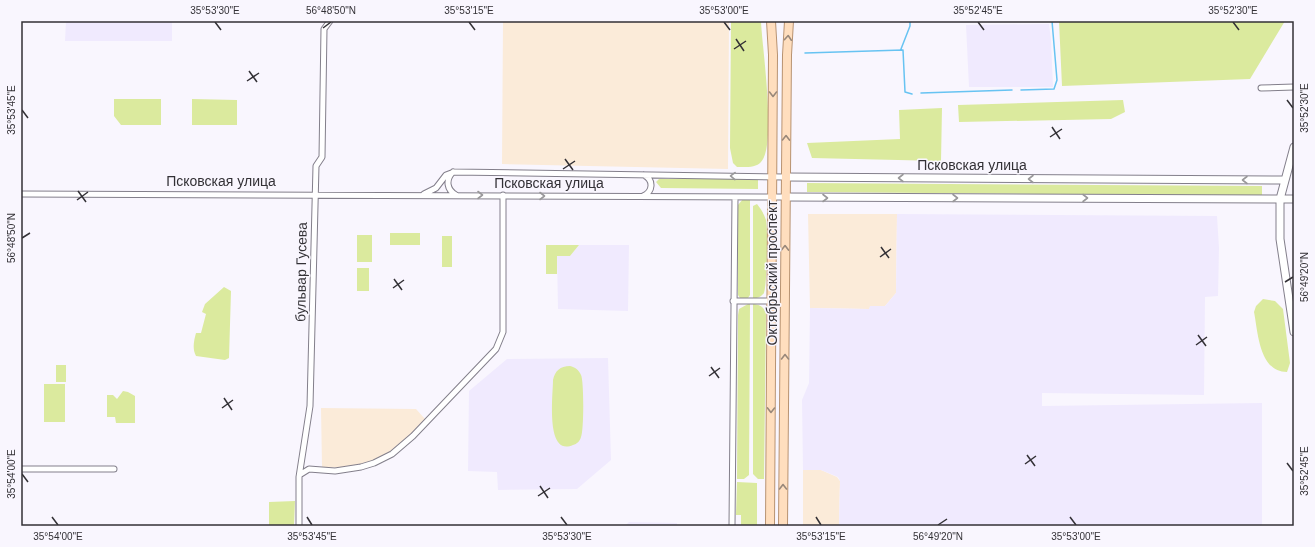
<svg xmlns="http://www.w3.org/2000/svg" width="1315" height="547" viewBox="0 0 1315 547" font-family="Arial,sans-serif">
	<rect width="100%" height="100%" fill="#f9f6fe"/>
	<!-- commercial -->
	<path fill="#fbebd9" d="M503 21H729L728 169 502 164Z
		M808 214H897L896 293 885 306H871L869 309 810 308Z
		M321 408 416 409 425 419 402 443 386 455 371 461 346 468 322 467Z
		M803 470H821L837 477 840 481 839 526H803Z"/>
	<!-- built -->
	<path fill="#f0eafe" d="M66 21H172V41H65Z
		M1049 24 1051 40 1053 87H969L966 25Z
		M897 214 1217 216 1219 248 1218 296 1205 297 1204 395 1042 393V406L1262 403V526H839L840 481 838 477 821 470H803L802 400 809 383 810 308 869 309 870 306H885L896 293Z
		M579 245H629L628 311 558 309 557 256H570Z
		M608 358 611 460 577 489 498 490 497 472 468 471 469 391 507 359Z
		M629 522 677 523V526H625Z"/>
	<!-- green -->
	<path fill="#dbea9e" d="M731 21H761C762 47 777 145 761 162 756 168 745 167 737 167L733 163 730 148Z
		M1059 21H1285L1250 79 1062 86Z
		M114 99H161V125H121L114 116Z
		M192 99 237 100V125H192Z
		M1123 100 1125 112 1111 119 959 122 958 105Z
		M942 108 941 161 812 158 807 143 900 139 899 110Z
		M659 179H758V189L661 188 656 182Z
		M807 183 1262 186V196L807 192Z
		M743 199H750V295L748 298H740L738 295V205Z
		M757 204C761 209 764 214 766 220 768 229 767 287 764 293 761 297 757 298 753 299V206Z
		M390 233H420V245H390Z
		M357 235H372V262H357Z
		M442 236H452V267H442Z
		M546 245H579L570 256H557V274H546Z
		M357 268H369V291H357Z
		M224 287 231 291 229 358 225 360 196 356C192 349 194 340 196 333H201L206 314 202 312 205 304Z
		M1263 299 1275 301 1283 309 1290 363 1287 372C1259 372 1258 332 1254 312L1256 306Z
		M748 304H750L749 475 744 479H737L738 315 739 309Z
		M753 304C761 305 764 307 766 314L764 479H758L753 474Z
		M56 365H66V382H56Z
		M570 366C575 367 579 370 581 375 584 381 584 430 581 437 580 441 577 444 573 445 545 457 553 395 553 380 555 371 560 366 570 366Z
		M44 384H65V422H44Z
		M123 391 128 392 135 396V423H116L115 417H107V395H113L117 399Z
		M737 482 757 483V526H741V515H736Z
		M295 501 294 526H269V502Z"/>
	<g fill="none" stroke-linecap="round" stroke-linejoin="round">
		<!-- stream -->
		<path stroke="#67c3f2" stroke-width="1.5" d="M901 49 910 26V21
			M805 53 903 50 905 92 912 94
			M1021 90 1054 89 1057 80 1052 21
			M921 93 1012 90"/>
		<defs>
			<path id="street" d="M1261 88 1294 87
				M453 172C445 180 447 190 456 195
				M21 194 786 197
				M424 194 436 188 446 175 454 172 786 177
				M643 196C653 192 654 180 644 175
				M733 301H772
				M21 469H114
				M301 474 309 469 335 471 361 467 374 463 392 454 413 436 496 349 503 332V195
				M299 526V477L310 406 316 166 322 157 324 29 330 21
				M732 526 735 197"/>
			<path id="secondary" d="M1294 147 1280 199V239L1294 332
				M786 177 1284 180
				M786 197 1294 199"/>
			<path id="primary" d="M770 526 773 55 771 21
				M783 526 787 55 789 21"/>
		</defs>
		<!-- street casing -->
		<use href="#street" stroke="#837f8b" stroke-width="7"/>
		<!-- secondary casing -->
		<use href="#secondary" stroke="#837f8b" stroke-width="9"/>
		<!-- primary casing -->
		<use href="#primary" stroke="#b89372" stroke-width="10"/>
		<!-- street -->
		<use href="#street" stroke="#fff" stroke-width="5"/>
		<!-- secondary -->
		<use href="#secondary" stroke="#fff" stroke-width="7"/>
		<!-- primary -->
		<use href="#primary" stroke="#ffdebe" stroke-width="8"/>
	</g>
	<!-- one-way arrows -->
	<defs><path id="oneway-chevron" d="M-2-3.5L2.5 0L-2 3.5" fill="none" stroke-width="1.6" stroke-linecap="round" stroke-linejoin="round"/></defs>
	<g stroke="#99887a">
		<use href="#oneway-chevron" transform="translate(788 38) rotate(-86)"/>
		<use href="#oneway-chevron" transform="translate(773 94) rotate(90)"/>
		<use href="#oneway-chevron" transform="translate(786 138) rotate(-89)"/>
		<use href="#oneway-chevron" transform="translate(785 248) rotate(-89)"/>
		<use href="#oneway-chevron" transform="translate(785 357) rotate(-90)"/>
		<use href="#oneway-chevron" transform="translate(771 410) rotate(91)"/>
		<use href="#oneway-chevron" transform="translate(783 487) rotate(-90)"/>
	</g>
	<g stroke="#99989a">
		<use href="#oneway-chevron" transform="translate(733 176) rotate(-179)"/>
		<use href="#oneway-chevron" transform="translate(901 178) rotate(-180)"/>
		<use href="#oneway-chevron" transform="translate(1031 179) rotate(-180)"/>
		<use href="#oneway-chevron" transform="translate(1245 180) rotate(-180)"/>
		<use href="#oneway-chevron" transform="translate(480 195)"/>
		<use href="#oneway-chevron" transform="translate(542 196)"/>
		<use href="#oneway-chevron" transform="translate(825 198)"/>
		<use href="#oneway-chevron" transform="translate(955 198)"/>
		<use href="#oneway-chevron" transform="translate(1085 198)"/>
	</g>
	<!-- ticks -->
	<path fill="none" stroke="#333136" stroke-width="1.5" d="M215 22 221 30M469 22 475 30M724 22 730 30M978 22 984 30M1233 22 1239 30M323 28 331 22M736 39 744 51M734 49 746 41M249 71 257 82M247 81 259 73M1287 100 1293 108M22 110 28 118M1052 127 1060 139M1050 137 1062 129M565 159 573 170M563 169 575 161M78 191 86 202M77 200 88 192M22 238 30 233M881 247 889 258M880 257 891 249M394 279 402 290M1285 282 1293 277M393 288 404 280M1198 335 1206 346M1196 345 1207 337M711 367 719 378M709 376 720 368M224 398 232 410M222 408 233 400M1027 455 1035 466M1287 463 1293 471M1025 464 1036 456M22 474 28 482M540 486 548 498M538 496 550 488M52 517 58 525M307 517 312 525M561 517 567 525M816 517 821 525M1070 517 1076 525M938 525 947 519"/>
	<g text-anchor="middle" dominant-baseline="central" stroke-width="3" stroke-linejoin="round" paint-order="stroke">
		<!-- street labels -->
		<g font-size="14" fill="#333136" stroke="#f9f6fe">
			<text x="972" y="165">Псковская улица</text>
			<text x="221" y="181">Псковская улица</text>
			<text x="549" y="183">Псковская улица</text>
			<text transform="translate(301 272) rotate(-89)">бульвар Гусева</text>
			<text transform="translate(772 273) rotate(-90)">Октябрьский проспект</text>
		</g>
	</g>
	<!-- border -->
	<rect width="1315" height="547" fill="none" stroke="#f9f6fe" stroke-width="44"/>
	<rect x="22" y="22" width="1271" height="503" fill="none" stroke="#333136" stroke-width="1.5"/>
	<g font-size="10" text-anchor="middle" fill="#333136">
		<text x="215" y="14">35°53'30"E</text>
		<text x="331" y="14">56°48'50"N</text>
		<text x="469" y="14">35°53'15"E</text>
		<text x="724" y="14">35°53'00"E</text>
		<text x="978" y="14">35°52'45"E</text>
		<text x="1233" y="14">35°52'30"E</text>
		<text transform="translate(1304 108) rotate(-90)" y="4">35°52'30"E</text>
		<text transform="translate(11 110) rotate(-90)" y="4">35°53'45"E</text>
		<text transform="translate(11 238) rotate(-90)" y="4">56°48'50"N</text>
		<text transform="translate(1304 277) rotate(-90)" y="4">56°49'20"N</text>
		<text transform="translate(1304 471) rotate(-90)" y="4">35°52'45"E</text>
		<text transform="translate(11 474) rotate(-90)" y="4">35°54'00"E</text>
		<text x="58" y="540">35°54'00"E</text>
		<text x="312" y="540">35°53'45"E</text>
		<text x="567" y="540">35°53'30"E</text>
		<text x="821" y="540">35°53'15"E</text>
		<text x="938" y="540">56°49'20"N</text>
		<text x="1076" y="540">35°53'00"E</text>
	</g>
</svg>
